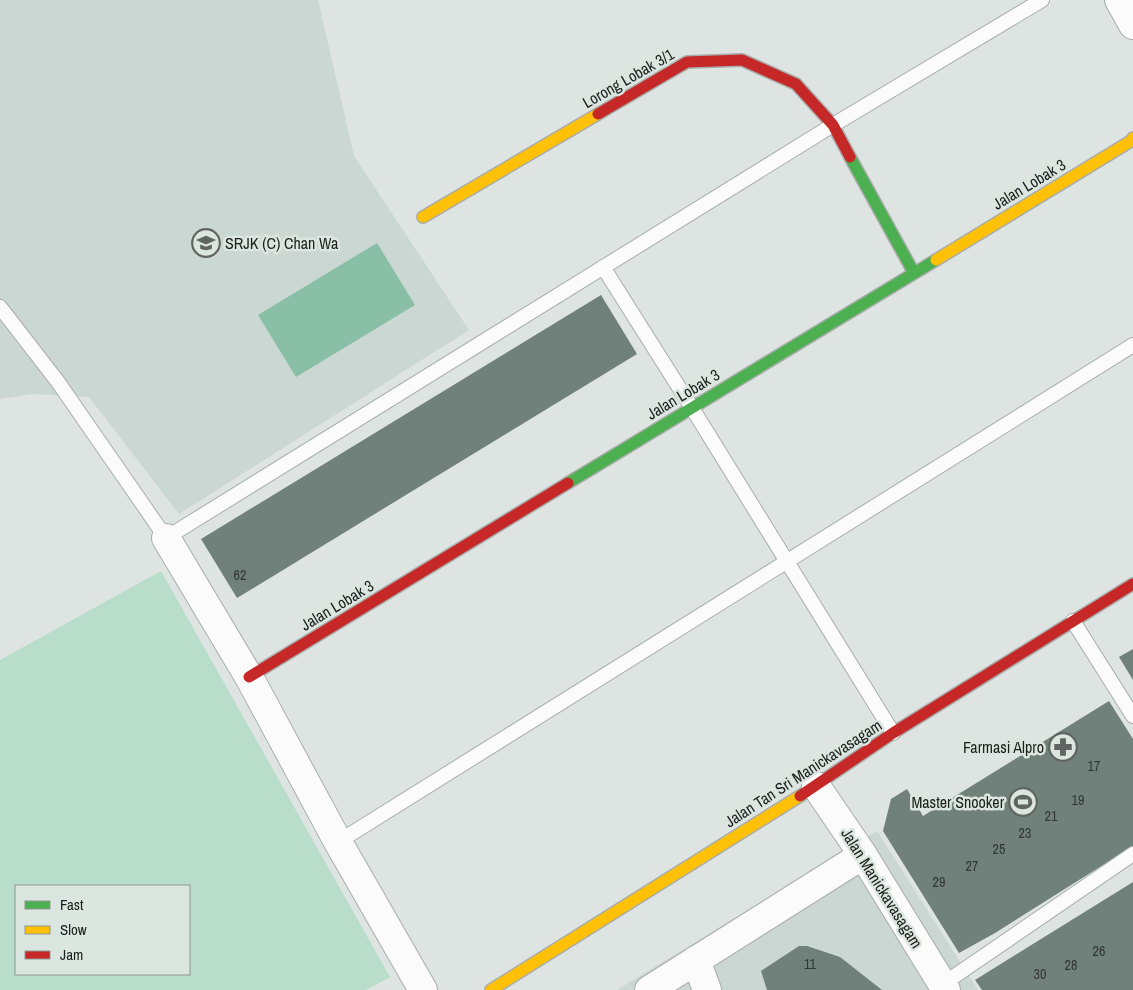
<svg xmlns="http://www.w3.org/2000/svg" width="1133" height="990" viewBox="0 0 1133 990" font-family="'Archivo Narrow',sans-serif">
	<rect width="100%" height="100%" fill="#dee4e1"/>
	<!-- built -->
	<path fill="#cbd7d2" d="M0 0H318L354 156 469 330 179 514 89 397 33 394 0 399Z
		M877 831 978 990H617Z"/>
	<!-- green -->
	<path fill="#b8ddcb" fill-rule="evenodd" d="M161 571 390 977 366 990H0V660ZM16 886H189V974H16Z"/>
	<!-- water -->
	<path fill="#88bfa6" d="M377 243 415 305 296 377 258 315Z"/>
	<!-- building -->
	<path fill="#70807a" d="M601 295 637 354 237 598 201 539Z
		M1133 649V680L1119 657Z
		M1109 701 1133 739V846L995 933 959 953 883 831 891 799 907 789 923 816Z
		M1133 882V990H982L975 980Z
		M799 946H807L840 957 882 990H767L761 971Z"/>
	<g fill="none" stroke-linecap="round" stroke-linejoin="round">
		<defs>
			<path id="lane" d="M603 267 692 408 893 733
				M0 307 58 382 166 538 833 125 1042 0
				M1073 621 1133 716
				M338 842 1133 345
				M943 984 1133 854"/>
			<path id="street" d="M1119 0 1133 25
				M166 538 249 677 338 842 423 990
				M816 786 863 855 946 990
				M696 960 707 990
				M649 990 863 855"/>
			<path id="fast" d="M850 157 914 273
				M568 483 936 260"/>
			<path id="slow" d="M423 217 598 114
				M936 260 1131 141 1133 138
				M491 990 800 796"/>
			<path id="jam" d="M598 114 687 62 742 60 796 84 833 125 850 157
				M249 677 568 483
				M800 796 893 733 1133 584"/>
		</defs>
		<!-- lane casing -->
		<use href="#lane" stroke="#a9adab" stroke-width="16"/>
		<!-- street casing -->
		<use href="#street" stroke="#a9adab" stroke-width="30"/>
		<!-- fast casing -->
		<use href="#fast" stroke="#a9adab" stroke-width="14"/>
		<!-- slow casing -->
		<use href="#slow" stroke="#a9adab" stroke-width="14"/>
		<!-- jam casing -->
		<use href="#jam" stroke="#a9adab" stroke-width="14"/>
		<!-- lane -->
		<use href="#lane" stroke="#fafbfa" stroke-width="14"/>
		<!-- street -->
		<use href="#street" stroke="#fafbfa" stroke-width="28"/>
		<!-- fast -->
		<use href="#fast" stroke="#4caf50" stroke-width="11"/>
		<!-- slow -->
		<use href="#slow" stroke="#ffc107" stroke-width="11"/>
		<!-- jam -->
		<use href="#jam" stroke="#c62828" stroke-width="11"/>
	</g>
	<!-- icons -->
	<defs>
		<symbol id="school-ring" viewBox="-11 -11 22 22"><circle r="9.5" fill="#dce6e0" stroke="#606462" stroke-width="1.5"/><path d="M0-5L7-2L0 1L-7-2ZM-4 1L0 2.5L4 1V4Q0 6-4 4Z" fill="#606462"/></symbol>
		<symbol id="pharmacy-ring" viewBox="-11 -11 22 22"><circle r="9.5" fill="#dce6e0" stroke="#606462" stroke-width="1.5"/><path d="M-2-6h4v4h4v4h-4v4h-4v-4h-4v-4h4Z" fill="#606462"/></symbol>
		<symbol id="stadium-ring" viewBox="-11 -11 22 22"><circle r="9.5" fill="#dce6e0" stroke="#606462" stroke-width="1.5"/><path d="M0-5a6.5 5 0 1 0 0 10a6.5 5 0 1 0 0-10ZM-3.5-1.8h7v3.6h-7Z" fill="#606462"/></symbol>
	</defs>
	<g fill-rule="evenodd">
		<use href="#school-ring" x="190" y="227" width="32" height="32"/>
		<use href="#pharmacy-ring" x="1047" y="731" width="32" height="32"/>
		<use href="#stadium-ring" x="1007" y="786" width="32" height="32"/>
	</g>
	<g text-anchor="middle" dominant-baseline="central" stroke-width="5" stroke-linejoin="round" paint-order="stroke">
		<!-- number labels -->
		<g font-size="14" fill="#313735">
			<text x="240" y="575">62</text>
			<text x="1094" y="766">17</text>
			<text x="1078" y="800">19</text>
			<text x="1051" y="816">21</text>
			<text x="1025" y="833">23</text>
			<text x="999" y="849">25</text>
			<text x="972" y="866">27</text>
			<text x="939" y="882">29</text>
			<text x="1099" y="951">26</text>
			<text x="810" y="964">11</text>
			<text x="1071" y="965">28</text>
			<text x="1040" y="974">30</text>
		</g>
		<!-- street labels -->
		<g font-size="16" fill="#1c1f1e" stroke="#dce6e0">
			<text transform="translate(628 78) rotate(-30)">Lorong Lobak 3/1</text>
			<text transform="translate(1029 184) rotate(-31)">Jalan Lobak 3</text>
			<text transform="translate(683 394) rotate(-31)">Jalan Lobak 3</text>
			<text transform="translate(337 605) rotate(-31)">Jalan Lobak 3</text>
			<text transform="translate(803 773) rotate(-33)">Jalan Tan Sri Manickavasagam</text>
			<text transform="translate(882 888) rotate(58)">Jalan Manickavasagam</text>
		</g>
		<!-- poi labels -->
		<g font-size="16" fill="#1c1f1e" stroke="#dce6e0" text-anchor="end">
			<text x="225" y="243" text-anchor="start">SRJK (C) Chan Wa</text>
			<text x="1044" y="747">Farmasi Alpro</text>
			<text x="1004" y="802">Master Snooker</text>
		</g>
	</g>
	<!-- legend -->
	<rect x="15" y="885" width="175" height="90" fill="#dce6e0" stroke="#8f9692"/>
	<rect x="25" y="901" width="25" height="8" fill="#4caf50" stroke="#8f9692"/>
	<text x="60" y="910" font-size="15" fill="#1c1f1e">Fast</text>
	<rect x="25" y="926" width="25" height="8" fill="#ffc107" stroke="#8f9692"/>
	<text x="60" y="935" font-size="15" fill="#1c1f1e">Slow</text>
	<rect x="25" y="951" width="25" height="8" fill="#c62828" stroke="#8f9692"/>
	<text x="60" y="960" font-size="15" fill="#1c1f1e">Jam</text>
</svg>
